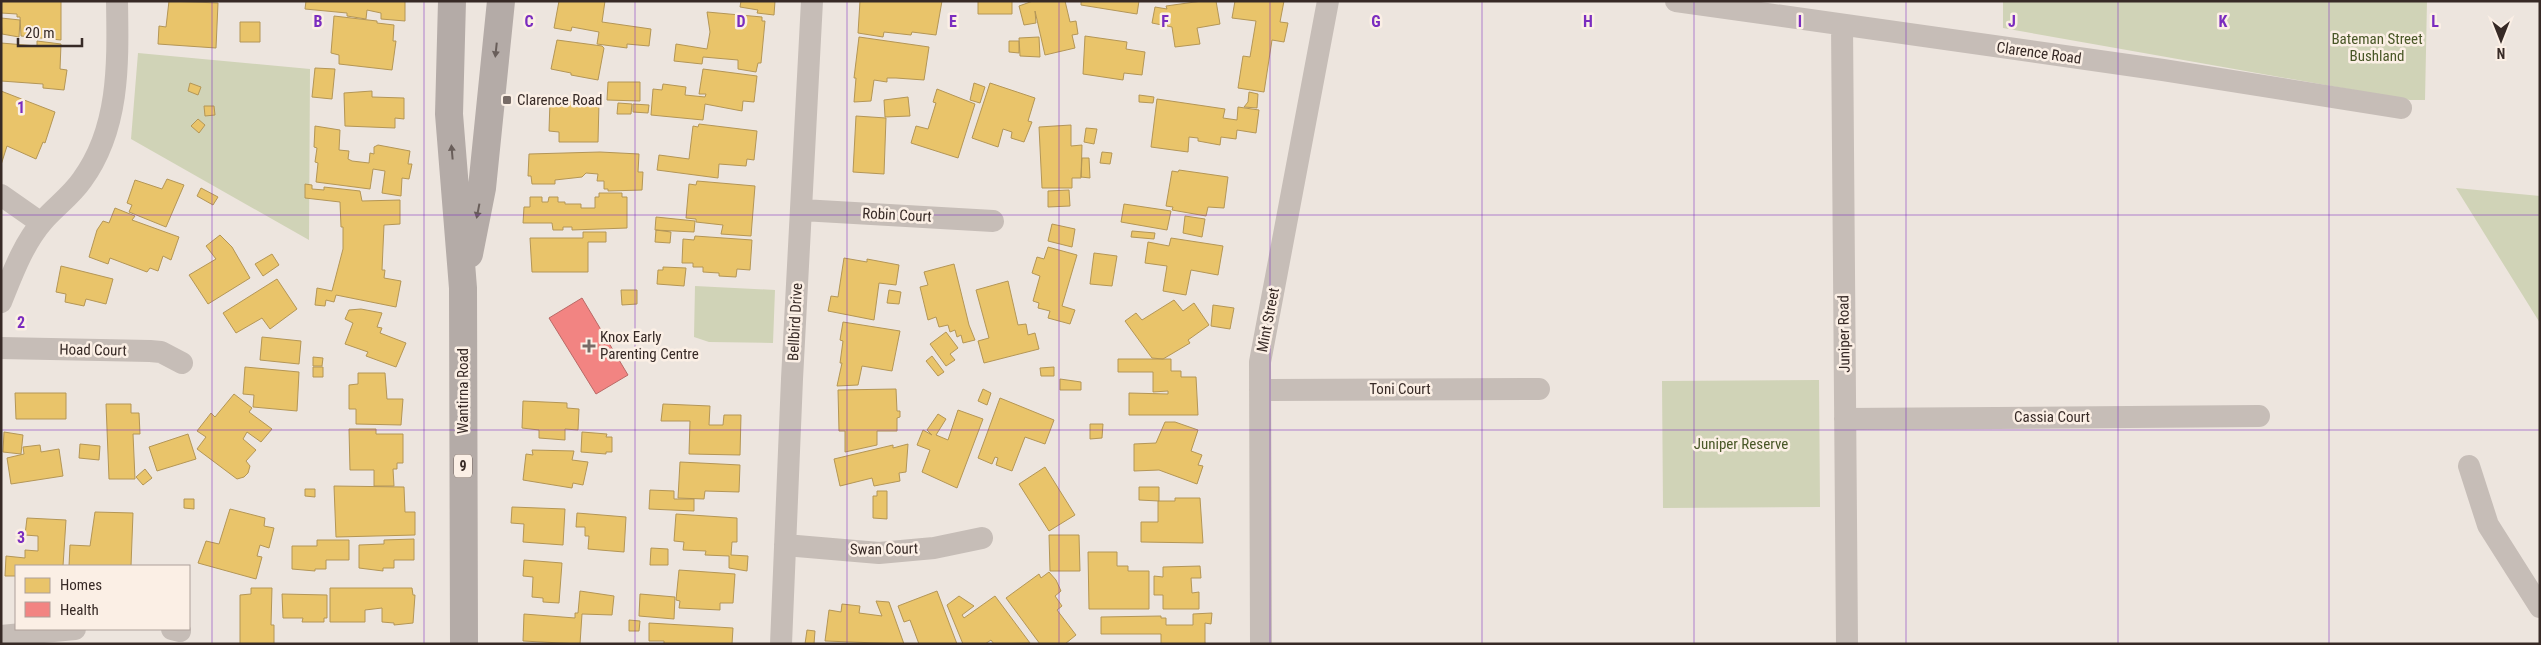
<svg xmlns="http://www.w3.org/2000/svg" width="2541" height="645" viewBox="0 0 2541 645" font-family="'Roboto Condensed',sans-serif">
	<rect width="100%" height="100%" fill="#ede5de"/>
	<!-- green -->
	<path fill="#d0d3b7" d="M2003 1H2427L2425 100H2410L2003 28Z
		M138 53 310 69 309 240 131 139Z
		M2456 188 2540 196V323Z
		M695 286 775 290 773 343 709 342 694 337Z
		M1819 380 1820 507 1663 508 1662 381Z"/>
	<!-- homes -->
	<path fill="#e9c46a" stroke="#b49656" d="M1 1H61V40L21 36 20 17H17V14L1 13Z
		M169 1 218 3 216 48 158 44 159 26 166 27Z
		M306 1H405V21L381 19V13L367 10 366 19 347 16V13L305 9Z
		M559 1H605L602 22 651 29 649 46 627 44V48L597 44 599 32 572 27 571 31 554 28Z
		M741 1H775L774 15 757 13 758 10 740 7Z
		M860 1H942L936 35 912 32 911 35 884 32 883 37 858 33Z
		M978 1H1012V14H978Z
		M1065 1 1070 22 1076 21 1078 34 1072 35 1075 48 1045 55 1035 11 1036 23 1024 25 1019 6 1033 1Z
		M1081 1H1139L1137 14 1081 5Z
		M1202 1H1216L1220 24 1197 28 1200 44 1175 47 1172 27 1152 23 1155 7 1167 9 1166 6Z
		M1235 1H1284L1280 22 1288 23 1284 42 1272 40 1264 92 1238 88 1243 56 1250 57 1256 21 1232 18Z
		M707 12 762 17V21H765L761 63H758L756 72 738 69V60L703 57 702 64 674 61 676 44 707 49 710 32Z
		M334 16 377 21V23L394 25 393 41H396L392 70 339 64V55L331 53Z
		M1 18 20 20 19 37 2 34Z
		M240 22H260V42H240Z
		M1085 36 1127 42 1126 49 1145 52 1142 75 1124 73 1123 80 1083 74Z
		M859 37 929 47 924 80 896 78H887V82L874 80 871 101 854 102 856 78H854Z
		M1039 37 1040 57 1020 56 1019 38Z
		M557 40 602 46 604 48 598 80 571 75V73L551 69Z
		M37 41 61 44 60 69 67 70 64 90 43 88V84L1 81V43L37 46Z
		M1009 41H1019V53L1009 52Z
		M315 68 335 69 332 99 312 97Z
		M703 69 757 76 754 102 743 101 742 111 705 104 703 120 651 115 653 89 662 90 663 84 686 87 685 95 705 97 706 94H699Z
		M608 82H640V101L607 100Z
		M190 83 201 87 198 95 188 91Z
		M974 83 985 87 980 103 970 100Z
		M990 83 1035 98 1028 121 1032 122 1024 142 1011 138 1012 132 1003 129 998 147 972 138Z
		M937 89 975 104 958 158 911 143 916 126 928 129 936 103 933 102Z
		M1 91 55 112 45 143 43 142 36 159 7 146 1 165Z
		M372 91V97L404 98V119L395 118V128L345 126 344 93Z
		M1249 92 1258 94 1257 108 1244 107 1248 102Z
		M1139 95 1154 97 1153 103 1139 102Z
		M908 97 910 116 885 117 884 100Z
		M1157 99 1225 109 1223 118 1237 120 1238 107 1259 110 1256 133 1237 130 1236 139 1221 137 1220 145 1198 141V138L1189 137 1188 152 1151 147Z
		M550 101 599 102 598 142H559V132L549 131Z
		M618 103 632 104 631 114H617Z
		M633 104 649 105 648 113 633 112Z
		M204 106H214L215 115 205 116Z
		M856 116 886 118 884 174 853 172Z
		M198 119 205 125 199 133 191 126Z
		M699 124 757 131 754 160 747 159 746 166 719 164 718 178 657 170 659 155 689 159 693 126 698 127Z
		M1071 125V146L1082 145 1081 178H1072V188H1042L1039 127Z
		M315 126 340 130 339 150 349 151 348 159 352 161 369 163 370 153 374 154V147L378 145 410 151 408 164H412L409 179 402 178 401 196 382 193 385 171 373 169 370 189 316 182 318 163 315 162 317 148 314 147Z
		M1086 128 1097 129 1094 144 1084 142Z
		M600 152 639 154 638 172H643L642 190 608 191V189H604V181H597L598 174 586 173 582 177 555 180V184H532L531 176H528L529 154Z
		M1102 152 1112 153 1110 164 1100 163Z
		M1082 158H1089L1090 178 1081 177Z
		M1179 170 1228 177 1224 208 1208 207 1206 216 1172 210 1173 207 1166 206 1172 171 1178 172Z
		M167 179 184 185 166 227 129 212 132 205 127 203 135 180 162 189Z
		M697 181 755 186 751 236 721 234 723 225 696 222V219L686 218 689 184 696 185Z
		M305 184 312 185V189L324 190V187L360 191 362 201 400 200V224L384 225 382 270H385L384 278 401 281 396 307 336 295 334 302 326 300 325 306 315 305 317 288 332 291 343 249V227H341L340 202 305 198Z
		M201 188 218 197 213 205 197 196Z
		M1069 190 1070 206 1048 207V191Z
		M599 193H622V197H627V228L572 230V227H563V230H553L552 223H523L524 207H530V197H542V202H548L549 197H558V202H565V204H581V208H595V197H599Z
		M1124 204 1171 211 1167 230 1121 222Z
		M115 208 135 216 132 220 179 237 171 260 163 256 158 271 150 268 147 272 110 258 108 264 89 257 97 230 103 221 109 223Z
		M1185 216 1205 219 1202 237 1183 233Z
		M656 217 695 221 694 232 655 230Z
		M1052 224 1075 229 1072 247 1048 241Z
		M656 230 671 232 670 243 655 242Z
		M1132 231 1155 233 1154 239 1131 237Z
		M583 232H606V242H588V272H532L530 238H583Z
		M220 235 232 247 250 278 208 304 189 275 216 259 206 246Z
		M695 236 752 240 750 270 737 269 736 277 719 276V273L703 272V267H693V263H682L683 239 694 240Z
		M1171 238 1223 246 1218 275 1191 270 1186 295 1163 291 1167 266 1145 263 1148 242 1169 246Z
		M1048 247 1077 255 1062 306 1075 310 1070 324 1048 318 1050 311 1038 308 1039 303 1033 301 1040 276 1032 273 1037 257 1044 259Z
		M1094 253 1117 256 1112 286 1090 284Z
		M272 254 279 265 263 276 255 264Z
		M844 258 867 262V259L899 265 896 285 879 283 874 320 828 311 831 296 838 297Z
		M954 264 969 325 975 340 963 343 961 335 957 337 955 330 950 332 948 325 939 327 936 317 928 320 920 287 928 285 924 272Z
		M61 266 113 279 106 304 86 299 84 306 65 302 66 294 56 292Z
		M663 267 686 268 684 286 657 284 658 270H663Z
		M277 279 297 309 270 329 262 318 236 333 223 313Z
		M1008 281 1018 325 1026 324 1028 335 1035 333 1039 349 984 363 978 341 989 338 976 290Z
		M621 290H637V304L622 305Z
		M889 290 901 292 899 304 887 303Z
		M1174 300 1183 311 1194 303 1209 325 1188 340 1190 343 1163 359 1152 358 1125 321 1136 313 1142 320Z
		M1213 305 1234 308 1230 329 1211 326Z
		M361 309 382 313 377 327 382 328 380 333 406 343 396 367 366 356 368 352 345 344 353 323 345 319 349 310Z
		M843 322 900 331 892 371 862 366 858 385 837 386 842 363H840L843 341 840 340Z
		M946 332 958 348 950 354 955 360 946 366 930 344Z
		M262 337 301 341 299 364 260 360Z
		M932 356 944 372 938 376 926 361Z
		M313 357 323 358 322 366H313Z
		M1118 359H1171V371H1181V377H1196L1198 415H1129V393L1168 394V391L1153 392V372H1118Z
		M245 367 299 372 297 411 253 407 254 395 243 394Z
		M313 367H323V377H313Z
		M1054 367V376H1041L1040 368Z
		M358 373H385L387 399H403L401 425 356 424V409H349V385L358 384Z
		M1060 379 1081 382V390H1060Z
		M896 389 897 411H900V417L897 418V431H877V445L845 452V431H839L838 390Z
		M983 389 991 393 987 405 978 401Z
		M15 393H66V419H16Z
		M234 394 252 408 249 412 272 429 261 442 247 432 243 439 256 450 246 461 250 466 248 473 244 477 237 479 197 449 206 437 197 431 211 413 215 417Z
		M1000 398 1054 420 1045 444 1025 437 1012 471 996 465 998 458 995 457 992 464 978 458Z
		M523 401 567 403V408L579 409 578 430 565 429V440L539 438V430L522 428Z
		M106 404H131V413H139L140 434H133L135 479H109Z
		M663 404 710 406 709 425H723L724 415H741L740 455 689 454 690 421H661Z
		M958 410 983 419 957 488 922 472 930 450 917 445 923 430 932 435 927 430 938 414 946 419 936 435 948 440Z
		M1165 422H1175L1198 430 1191 451 1202 455 1198 465 1203 466 1197 484 1159 470 1134 471V444L1156 443Z
		M1090 424H1103L1102 438 1090 439Z
		M349 429H376V434H403V463H397V469H393L394 486H374V470H350Z
		M4 432 23 435 21 454 3 452Z
		M582 432 607 434 606 437H612V452H606V454L581 452Z
		M188 434 196 459 157 471 149 447Z
		M80 444 100 446 99 460 79 458Z
		M908 444 906 472 899 473 900 481 874 486 872 478 840 486 834 459 893 445V448Z
		M40 445 41 452 59 449 63 476 11 484 7 458 24 454 23 447Z
		M532 450 574 451 572 460 588 462 583 485 573 483 572 488 523 480 526 454 533 455Z
		M680 462 740 465 739 492 705 491 704 499 678 498Z
		M1045 467 1075 515 1049 531 1019 484Z
		M145 469 152 478 143 485 136 477Z
		M334 486 404 487 405 512H415V535L336 537Z
		M1139 487H1159V501L1139 500Z
		M305 489H315V497L305 496Z
		M650 490 674 491V499H694V511L649 509Z
		M877 491H887V519L873 518V496H877Z
		M1175 498H1200L1203 543 1141 542V522H1158V501H1175Z
		M184 499H194V509L184 508Z
		M512 507 565 509 563 545 523 542 524 524 511 523Z
		M230 509 265 518 264 526 274 528 269 548 260 545 257 556 262 557 256 579 198 563 206 541 219 544Z
		M95 512 133 513 131 566H69L70 545 90 546Z
		M577 513 626 517 624 552 588 549 589 536H585V527H576Z
		M676 514 737 518V542H732L731 555 748 556 747 571 729 568V556L705 555 706 551 683 550 684 542 674 541Z
		M27 518 66 520 63 566H16V576H5L6 556 25 558V550L38 551V536L25 535Z
		M1049 535H1079L1080 571H1050Z
		M414 539V560H394V568H383V571L359 568V545L384 544V540Z
		M317 540H349V560H326V569H315V571L292 569V546H317Z
		M651 548 668 549V565H650Z
		M1088 552H1117V566H1128V571H1149V609H1089Z
		M524 560 562 563 559 603 543 602V598L532 597 533 577 523 576Z
		M1200 566 1201 578H1191L1192 593 1199 592V609H1163V595H1154V576L1163 577V567Z
		M679 570 735 574 733 603H720V610L679 608 680 601 676 600Z
		M1049 572 1056 580 1061 591 1055 596 1062 606 1057 610 1076 635 1065 644H1040L1006 598 1039 574 1041 578Z
		M251 588H272L271 625H274V644H240V595L251 594Z
		M330 588H412L413 595H415L413 623 394 625V623L382 622V608L365 610V622H330Z
		M580 591 614 596 612 615 582 614 580 644 523 641 524 614 575 618V613H578Z
		M937 591 957 644H919L910 620 904 622 898 606Z
		M282 594 327 595V618H324V622H302L303 618H283Z
		M640 594 675 597 674 619 639 616Z
		M959 596 974 606 962 615 964 618 995 596 1030 643 994 644 991 640 985 644H963L947 605Z
		M876 601 889 602 904 644 825 641 829 610 841 612 842 604 860 606 859 613 882 616Z
		M1212 613 1211 624 1205 623V643L1207 644H1161V634H1101V617L1161 616V618H1166V625H1193V614Z
		M629 620 640 621 639 631H629Z
		M649 623 733 628 732 644H664V641H649Z
		M807 630 815 631 814 644H805Z"/>
	<!-- health -->
	<path fill="#f28482" stroke="#ba6966" d="M582 298 628 375 596 394 549 318Z"/>
	<g fill="none" stroke-linecap="round" stroke-linejoin="round">
		<!-- street -->
		<path stroke="#c6bdb7" stroke-width="22" d="M1676 1 2163 70 2401 108
			M1842 25 1847 644
			M1 195 41 223
			M802 210 993 221
			M1 302C12 275 23 244 43 221 55 207 71 196 82 180 120 128 118 63 117 1
			M1 348 150 351 161 352 182 363
			M1260 390 1539 389
			M1845 419 2259 416
			M2469 466 2488 525 2540 607
			M785 545 879 553 934 548 982 538
			M172 629 180 631
			M1 636 75 629
			M781 644 792 379 812 1
			M1261 644 1260 362 1328 1"/>
		<!-- primary -->
		<path stroke="#b4aba7" stroke-width="28" d="M452 1 449 114 463 288 464 644
			M469 254 482 188 501 1"/>
	</g>
	<!-- one-way arrows -->
	<defs><path id="oneway-solid" d="M-6-.8H1V-3.2L6.5 0L1 3.2V.8H-6Z" transform="scale(1.25)"/></defs>
	<g fill="#695e5a">
		<use href="#oneway-solid" transform="translate(496 50) rotate(96)"/>
		<use href="#oneway-solid" transform="translate(452 152) rotate(-95)"/>
		<use href="#oneway-solid" transform="translate(478 211) rotate(101)"/>
	</g>
	<!-- grid -->
	<path fill="none" stroke="#7b2cbf" stroke-width="1" stroke-opacity="0.55" d="M212 1V644M424 1V644M635 1V644M847 1V644M1059 1V644M1270 1V644M1482 1V644M1694 1V644M1906 1V644M2118 1V644M2329 1V644M1 215H2540M1 430H2540"/>
	<!-- markers -->
	<g fill="#776b66" stroke="#fbefe5" stroke-width="2">
		<rect x="502" y="95" width="10" height="10" rx="2.5"/>
		<path d="M586.5 338.5h5v5h5v5h-5v5h-5v-5h-5v-5h5z"/>
	</g>
	<g text-anchor="middle" dominant-baseline="central" stroke-width="5" stroke-linejoin="round" paint-order="stroke">
		<!-- shield labels -->
		<rect fill="#fbefe5" stroke="#72655f" stroke-width="1" x="454" y="454.5" width="18" height="23" rx="4"/>
		<g font-size="14" font-weight="bold" fill="#372a26">
			<text x="463" y="466">9</text>
		</g>
		<!-- park labels -->
		<g font-size="15" fill="#495727" stroke="#fbefe5">
			<text x="2377" y="39">Bateman Street<tspan x="2377" dy="17">Bushland</tspan></text>
			<text x="1741" y="444">Juniper Reserve</text>
		</g>
		<!-- street labels -->
		<g font-size="15" fill="#372a26" stroke="#fbefe5">
			<text transform="translate(2039 53) rotate(8)">Clarence Road</text>
			<text transform="translate(897 215) rotate(3)">Robin Court</text>
			<text transform="translate(1268 320) rotate(-79)">Mint Street</text>
			<text transform="translate(795 322) rotate(-87)">Bellbird Drive</text>
			<text transform="translate(1844 334) rotate(-91)">Juniper Road</text>
			<text transform="translate(93 350) rotate(1)">Hoad Court</text>
			<text x="1400" y="389">Toni Court</text>
			<text transform="translate(463 391) rotate(-90)">Wantirna Road</text>
			<text x="2052" y="417">Cassia Court</text>
			<text transform="translate(884 549) rotate(-1)">Swan Court</text>
		</g>
		<!-- poi labels -->
		<g font-size="15" fill="#372a26" stroke="#fbefe5" text-anchor="start">
			<text x="517" y="100">Clarence Road</text>
			<text x="600" y="337">Knox Early<tspan x="600" dy="17">Parenting Centre</tspan></text>
		</g>
	</g>
	<g font-size="16" text-anchor="middle" font-weight="bold" fill="#7b2cbf" stroke="#fbefe5" stroke-width="5" stroke-linejoin="round" paint-order="stroke">
		<text x="318" y="27">B</text>
		<text x="529" y="27">C</text>
		<text x="741" y="27">D</text>
		<text x="953" y="27">E</text>
		<text x="1165" y="27">F</text>
		<text x="1376" y="27">G</text>
		<text x="1588" y="27">H</text>
		<text x="1800" y="27">I</text>
		<text x="2012" y="27">J</text>
		<text x="2223" y="27">K</text>
		<text x="2435" y="27">L</text>
		<text x="21" y="113">1</text>
		<text x="21" y="328">2</text>
		<text x="21" y="543">3</text>
	</g>
	<!-- border -->
	<rect width="2541" height="645" fill="none" stroke="#372a26" stroke-width="5"/>
	<!-- legend -->
	<rect x="15" y="565" width="175" height="65" fill="#fbefe5" stroke="#ada099"/>
	<rect x="25" y="578" width="25" height="15" fill="#e9c46a" stroke="#ada099"/>
	<text x="60" y="590" font-size="15" fill="#372a26">Homes</text>
	<rect x="25" y="602" width="25" height="15" fill="#f28482" stroke="#ada099"/>
	<text x="60" y="615" font-size="15" fill="#372a26">Health</text>
	<!-- north arrow -->
	<g transform="translate(2501 40) rotate(180)" stroke="#fbefe5" stroke-width="4" paint-order="stroke">
	<path d="M0-4L9 19L0 12L-9 19Z" fill="#372a26"/>
	<text y="-8" font-size="14" font-weight="bold" text-anchor="middle" fill="#372a26">N</text>
	</g>
	<!-- scale -->
	<path d="M18 38v8h64v-8" fill="none" stroke="#372a26" stroke-width="2.5"/>
	<text x="25" y="38" font-size="15" fill="#372a26" stroke="#fbefe5" stroke-width="4" paint-order="stroke">20 m</text>
</svg>
